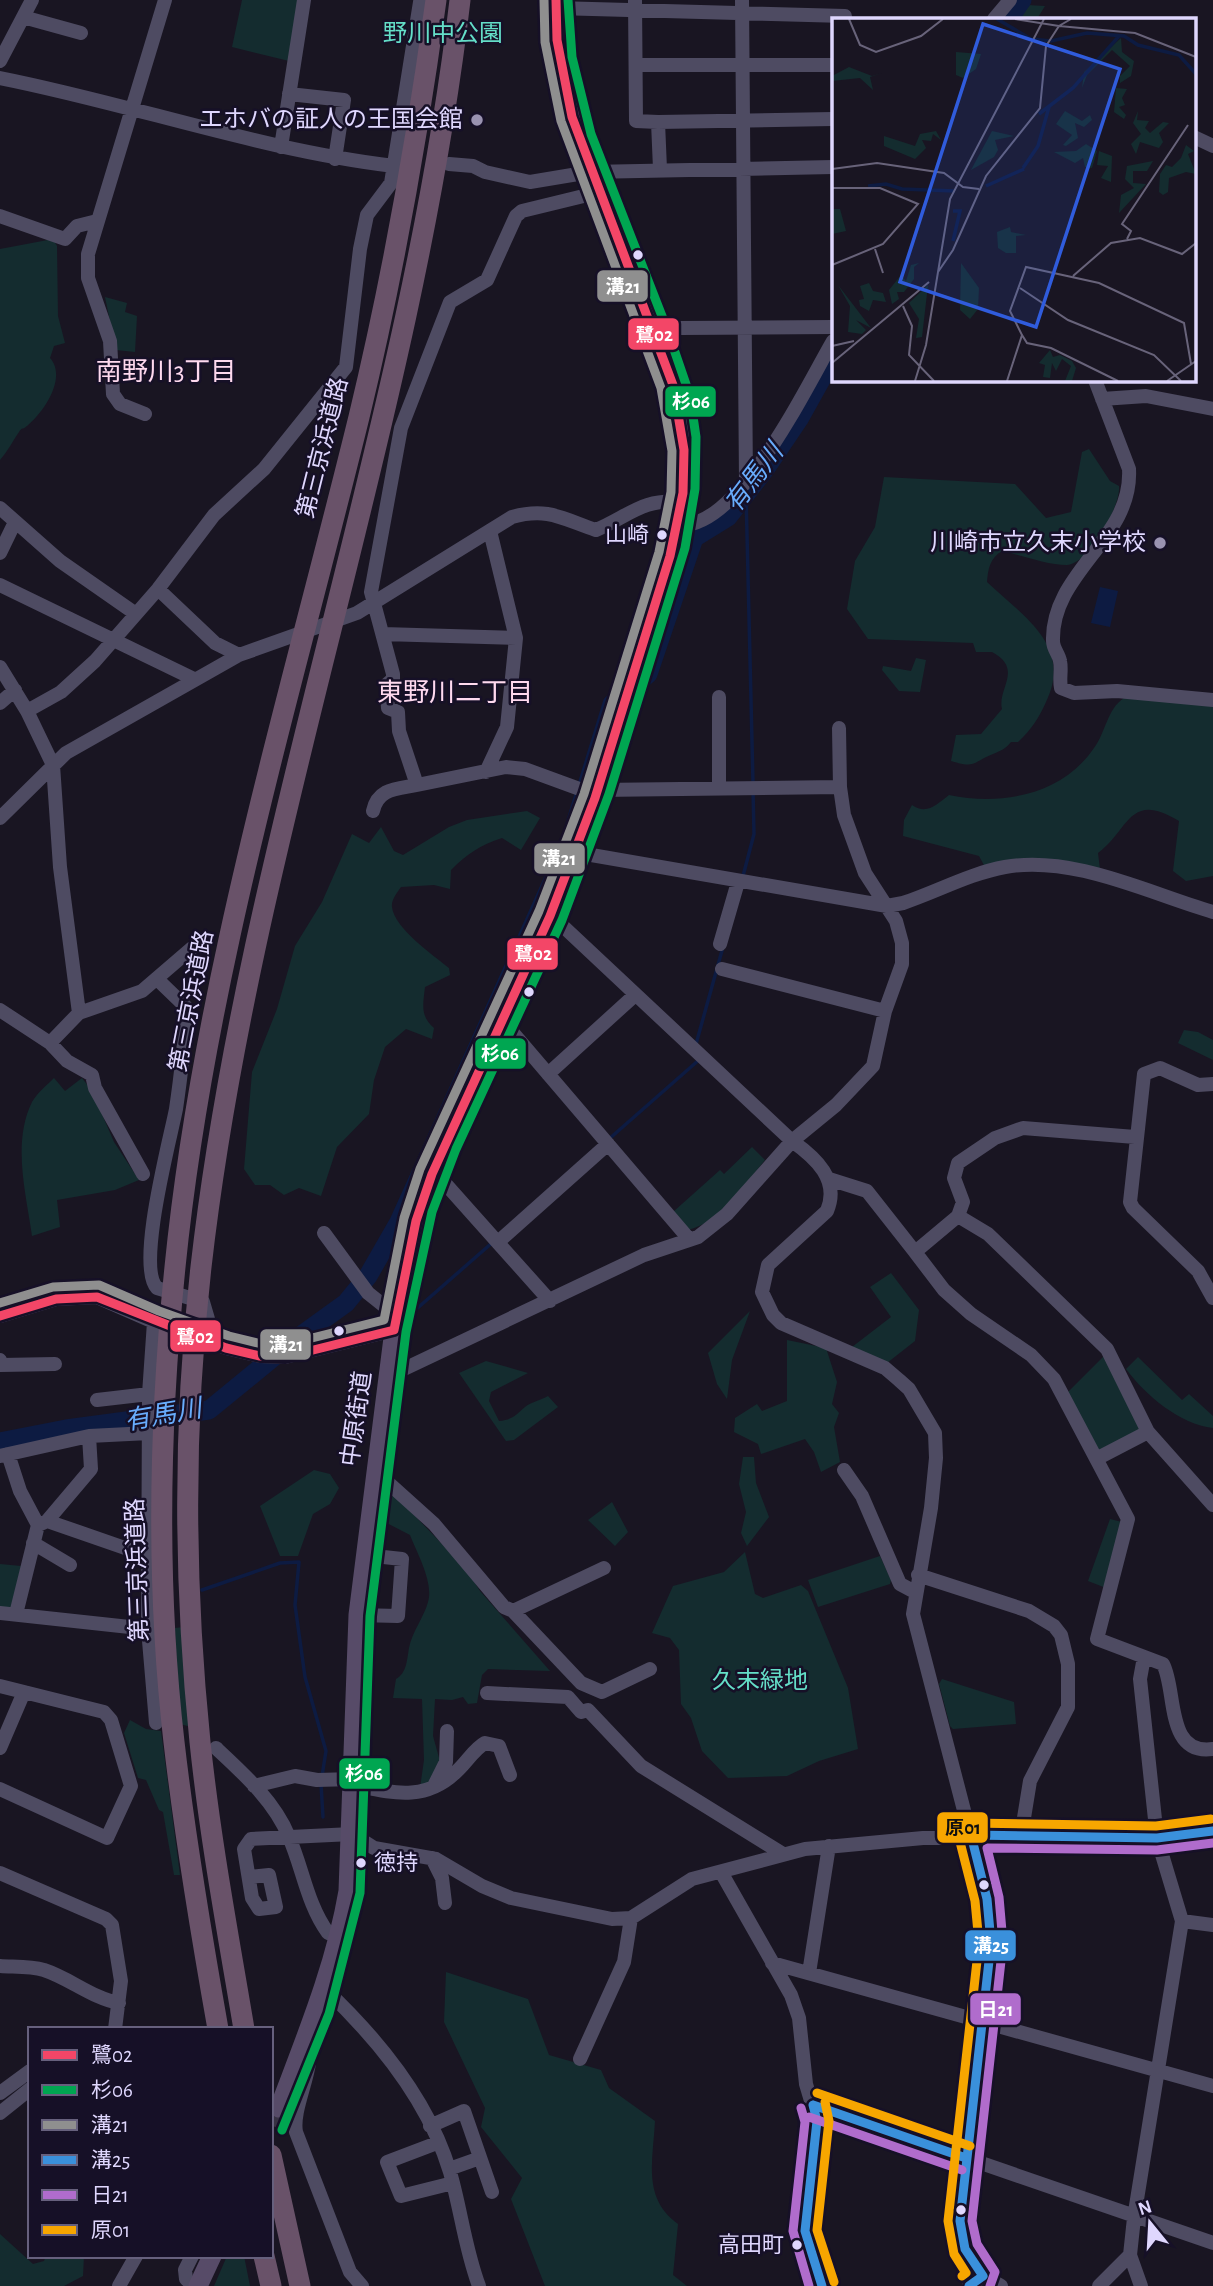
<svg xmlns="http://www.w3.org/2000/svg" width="1213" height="2286" viewBox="0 0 1213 2286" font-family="'Alegreya Sans','Noto Sans JP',sans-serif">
	<rect width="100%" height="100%" fill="#191522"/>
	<!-- green -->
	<path fill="#142c2f" d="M242 0H299L289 61 232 47Z
		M1027 5 1045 6 1037 19H1015Z
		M53 239 57 246 58 316 65 343 54 346 50 358C67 377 45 411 27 426 21 431 23 426 19 432 12 442 8 451 0 460V249Z
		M105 297 127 303 125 312 137 316 135 352 116 350Z
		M1089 449 1110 481 1119 486C1121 506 1089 564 1067 565 1047 565 1021 555 1002 551 990 558 988 569 987 582 1024 617 1073 646 1046 702 1039 718 1031 730 1018 742H1011C1004 750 1002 750 993 754 972 762 977 769 951 761L956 735 981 734 1002 709C997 689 1024 669 992 652H976L973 643 868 639 847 609 855 561 875 527 884 477 1015 484 1046 518 1071 512 1082 452Z
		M916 658 926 660 920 692 899 691 882 670 883 666 911 671Z
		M1124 698 1213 706V876L1186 881 1173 871 1179 821C1129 790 1129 830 1098 853L1100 869 985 867 979 856 903 836 904 820 912 805C927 815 936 805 949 795 1002 806 1062 795 1094 748 1106 732 1107 709 1124 698Z
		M527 811 540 818 521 850 502 838C480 845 467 854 451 870L450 889 434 885 401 887C397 893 391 900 392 907 394 928 433 955 449 968L450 975 425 987C423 1005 420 1016 434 1028L432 1039 406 1029 385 1047 374 1080 369 1114 337 1147 321 1196 299 1188 284 1195 270 1185H255L244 1169 252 1072 277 1009 295 946 322 902 352 834 369 843 381 827 394 851 403 855 449 827 467 820Z
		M1184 1030 1198 1032 1213 1040V1060L1178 1043Z
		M54 1078 65 1091 82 1078 92 1091 114 1142 139 1180 115 1190 57 1200 60 1227 32 1236C26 1193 12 1143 32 1102 37 1093 47 1085 54 1078Z
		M752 1147 765 1160C743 1187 723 1221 688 1230L673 1212 720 1170 724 1174Z
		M891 1273 919 1310 915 1341 887 1363 852 1347 891 1317 870 1287Z
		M750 1311 732 1360 727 1399 717 1384 708 1353Z
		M787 1340 826 1348 837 1382 832 1404 839 1413 834 1427 840 1462 821 1472 814 1452 805 1439 761 1454 758 1444 734 1432 735 1418 757 1404 762 1411 787 1401Z
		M1106 1354 1140 1430 1107 1449H1097L1067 1393Z
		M1138 1357 1182 1400 1189 1394 1213 1416V1428C1180 1424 1146 1396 1126 1369Z
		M486 1361 528 1373 491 1392 489 1401 499 1421C512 1420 516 1415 525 1407 531 1402 541 1400 548 1396L558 1407 514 1440 506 1441 459 1373Z
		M743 1457H754L756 1483 769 1517 747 1546 741 1533 746 1512 739 1484Z
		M314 1470 330 1474 339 1488 330 1504 313 1514 298 1556H280L260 1506Z
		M391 1491 466 1569 480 1591 550 1671 488 1669 482 1675 477 1703 468 1704 463 1697 452 1700 435 1699 433 1736 441 1765 431 1784 420 1788 424 1760 422 1699 393 1698 396 1679C407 1673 407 1659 409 1648 412 1632 424 1617 428 1602 434 1583 417 1553 410 1535L379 1519Z
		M612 1502 628 1532 615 1546 588 1520Z
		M1110 1519 1126 1523 1106 1588 1088 1581Z
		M745 1552 755 1594 763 1598 801 1585 808 1591 848 1688 858 1749 819 1761 787 1776 728 1778 702 1751 691 1718 681 1704 679 1650 670 1638 652 1633 673 1586 724 1572Z
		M880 1556 891 1580 890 1584 818 1607 808 1580Z
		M0 1564 21 1566 11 1609 0 1608Z
		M200 1625 207 1731 168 1721 177 1675 175 1628Z
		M942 1679 1014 1702 1016 1724 953 1729 950 1726 939 1684Z
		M130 1720 146 1729 161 1731 180 1875H174L163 1812 159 1810 146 1780 138 1778 124 1733Z
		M446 1972 528 1999 549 2055 601 2070 609 2088 655 2121C653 2161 642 2198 678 2224L673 2275 687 2286H545L511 2199 522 2178 481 2127 485 2108 444 2022Z
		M0 2234 33 2264 44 2261 46 2256H84L83 2276 64 2286H0Z
		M227 2256H244L250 2286H214Z"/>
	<!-- water -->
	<path fill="#0d1b42" d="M1100 587 1118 591 1110 627 1091 623Z"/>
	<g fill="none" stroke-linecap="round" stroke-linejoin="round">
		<!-- stream -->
		<path stroke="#0d1b42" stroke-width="3.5" d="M746 493 753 783
			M743 876 754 834 753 790
			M696 1044 723 947
			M609 1139 700 1059
			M413 1312 493 1242
			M202 1590 280 1563 299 1562 295 1605 305 1677 326 1751 322 1776
			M321 1784 323 1817"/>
		<!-- river -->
		<path stroke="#0d1b42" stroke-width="19" d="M1009 19 1022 0
			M0 1442 66 1429 209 1410 292 1342 346 1303 368 1276 399 1222 568 847 612 704 648 674 694 538 728 517 766 468 799 419 833 358"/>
		<!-- major-tunnel -->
		<path stroke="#373243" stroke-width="19" stroke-dasharray="19 10" stroke-linecap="butt" d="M271 2125 279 2108"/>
		<!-- minor -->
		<path stroke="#4e4b62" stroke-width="14" d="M635 0 636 121 658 122 660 169
			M742 0 746 482
			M556 8 845 16
			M23 17 81 33
			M994 19 1010 0
			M0 61 32 0
			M636 65H833
			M0 78C132 104 260 150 394 166
			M289 94 344 100 335 159
			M658 122 833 119
			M1194 137 1213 146
			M281 147 304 0
			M449 164 473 166 485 172 530 182 590 172 833 167
			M0 216 65 239 77 226 97 221
			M656 333 680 328 833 327
			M1095 380 1129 469C1133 539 1051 572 1053 641 1053 649 1059 654 1060 661 1062 670 1059 678 1061 688L1074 693 1117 691 1213 700
			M1102 399 1146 396 1213 409
			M145 414 120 404 113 394 110 341 88 278V254L165 0
			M0 508 60 561 136 614
			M678 525C738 531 806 387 833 341
			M0 553 15 522
			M0 585 194 679
			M158 589 215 643 239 655
			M383 634 516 638
			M0 667 27 711 53 765 60 867 79 1013
			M719 697V789
			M0 703 15 690
			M27 711 61 692 95 661 158 589 214 515 264 469 346 367 360 249 367 215 391 183 420 2 429 0
			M486 772 507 727 516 638 490 531
			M598 790 840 787
			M596 795 525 769 506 767 417 785 399 731 398 712 388 708 386 685 393 679V674L371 592 401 428 450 302 487 280 516 216 522 211 600 192
			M373 811C378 788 397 789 417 785
			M0 818 66 753 239 655 357 613 512 517C548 507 563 519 596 530 629 516 643 498 681 502
			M574 852 887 906 903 903C936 892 971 873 1005 867 1074 855 1148 893 1213 912
			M551 915 792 1141C816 1158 840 1180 827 1211L768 1265 762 1292 773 1315 781 1323 885 1368 899 1380 909 1389 935 1433 936 1458 931 1508 913 1614 987 1899 991 1943 960 2231C965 2258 977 2273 1001 2286
			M720 944 738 882
			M722 969 885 1011
			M158 980 186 1007C185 1041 181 1075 176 1109 170 1140 136 1267 157 1288L203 1302 208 1319 205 1340
			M0 1010 50 1043 67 1061 92 1075 95 1088 143 1174
			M502 1020 689 1239
			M50 1043 79 1013 142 991 192 948
			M548 1074 635 995
			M1213 1084 1198 1085 1160 1068 1144 1074 1130 1202 1133 1208 1198 1271 1213 1298
			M434 1171 550 1301
			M829 1179 867 1191 915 1252 958 1216 963 1202 954 1178 958 1163 995 1138 1023 1128 1135 1137
			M958 1216 988 1234 1107 1349 1148 1432 1213 1505
			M324 1233 368 1293 398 1317
			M498 1242 608 1144
			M915 1252 944 1290 971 1314 1031 1355 1054 1379 1128 1519 1097 1639 1163 1664C1177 1690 1165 1756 1213 1749
			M0 1316 56 1299 97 1297 154 1322 226 1348 260 1356 285 1357 394 1330
			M154 1322 149 1394 148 1629 156 1723
			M0 1360 1 1365 55 1364
			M389 1373 404 1369 644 1255 698 1237 727 1214 792 1141 836 1105 873 1066 885 1011 902 964V943L896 921 865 873 844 815 840 787 839 728
			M97 1400 149 1394
			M8 1454 20 1491 38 1525
			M0 1456 89 1436 149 1433
			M1098 1458 1148 1432
			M374 1470 434 1524 504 1607 513 1611 581 1683 602 1692 650 1669
			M844 1470 862 1496 900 1584 915 1592
			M47 1521 148 1556
			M33 1543 70 1565
			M918 1575 1029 1611 1054 1626 1061 1635 1068 1664V1707L1030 1781 1021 1836
			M513 1611 604 1568
			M0 1613 148 1629
			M16 1614 38 1525 47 1521 91 1469 89 1436
			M358 1615 398 1616 402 1559 365 1555
			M0 1686 104 1712 111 1720 131 1786 107 1838 0 1789
			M487 1693 568 1697 581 1712 588 1710 641 1766 783 1854
			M0 1748 24 1692
			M216 1748C243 1773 275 1802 289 1837 303 1869 307 1904 328 1933L340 1935
			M353 1785C393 1793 426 1802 457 1771 467 1762 474 1749 485 1743L499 1746 510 1775
			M254 1786 295 1776 317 1780 353 1779
			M434 1786 446 1762 447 1731
			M432 1858 442 1878 445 1903
			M721 1872 791 1995 799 2018 806 2084 817 2121 805 2231 822 2286
			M0 1873 106 1919 112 1925 121 1981 115 2029
			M249 1877 269 1875 276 1907 259 1909 252 1898 244 1849 251 1839 352 1834 374 1848 436 1859 482 1886 511 1898 612 1919 631 1918 692 1879 805 1849 923 1838H1157L1213 1831
			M1182 1921 1213 1925
			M772 1963 1213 2086
			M0 1966C14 1967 30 1966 44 1970 69 1978 94 1999 119 2003
			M809 1973 829 1846
			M325 1989C377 2038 429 2102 450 2172 461 2210 465 2249 479 2286
			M305 2039C321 2058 291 2105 296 2132L350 2272 362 2286
			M580 2059 624 1962 631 1918
			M0 2093 30 2071
			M813 2105 1213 2243
			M0 2113 30 2089
			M430 2126 464 2111 492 2192
			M437 2143 387 2162 401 2196 453 2183
			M449 2169 480 2158
			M192 2256 185 2270 186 2279 194 2286
			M119 2286 136 2256
			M969 2286 983 2276
			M1099 2286 1130 2255
			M1141 2286 1130 2255 1134 2218 1182 1921 1157 1838 1140 1679 1144 1657"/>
		<!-- major -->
		<path stroke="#574b68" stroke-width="19" d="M279 2108C306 2036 335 1967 348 1891L358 1615 394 1330 420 1208 445 1144 551 915 598 790 673 544 683 488 684 438 678 399 656 333 579 138 560 59 556 0
			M198 2286 212 2256"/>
		<!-- highway -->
		<path stroke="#695269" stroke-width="21" d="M218 2029C201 1933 185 1838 174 1742 156 1585 159 1424 175 1267 204 978 290 698 359 417 392 280 417 140 436 0
			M244 2029C228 1934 210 1838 200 1742 184 1585 183 1424 201 1267 250 837 410 429 460 0
			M271 2155 300 2286
			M264 2256 271 2286"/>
		<defs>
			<path id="bus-1" d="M0 1316 56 1299 97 1297 226 1348 260 1356 285 1357 394 1330
				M394 1330 416 1221 432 1174 550 916 595 798 670 556 683 493 684 450 673 385 572 117 557 40 556 0"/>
			<path id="bus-2" d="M282 2130 329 2014 360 1893 370 1616 406 1332 432 1212 456 1149 562 920 609 794 685 548 695 489 696 437 690 396 667 329 591 134 572 57 568 0"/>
			<path id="bus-3" d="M0 1303 53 1287 99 1285 159 1311 229 1336 262 1344 284 1345 384 1320 404 1218 420 1169 539 911 584 794 659 552 671 492 672 451 661 388 561 121 545 42 544 0"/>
			<path id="bus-4" d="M813 2105 817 2121 805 2231 822 2286
				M813 2105 966 2158
				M969 2286 983 2276 965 2249 960 2221 991 1943 987 1899 971 1835 1157 1838 1213 1831"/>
			<path id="bus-5" d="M801 2108 805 2122 793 2231 809 2286
				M809 2117 962 2170
				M990 2286 995 2272 977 2244 972 2221 1003 1943 999 1897 987 1848 1157 1850 1213 1843"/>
			<path id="bus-6" d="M817 2093 970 2146
				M825 2102 829 2121 817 2230 834 2282
				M962 2276 966 2273 954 2254 948 2221 979 1943 975 1901 959 1838 960 1829 970 1823 1156 1826 1211 1819"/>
		</defs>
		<!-- bus-1 casing -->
		<use href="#bus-1" stroke="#161027" stroke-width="14"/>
		<!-- bus-2 casing -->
		<use href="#bus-2" stroke="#161027" stroke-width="14"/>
		<!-- bus-3 casing -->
		<use href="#bus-3" stroke="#161027" stroke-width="14"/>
		<!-- bus-4 casing -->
		<use href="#bus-4" stroke="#161027" stroke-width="14"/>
		<!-- bus-5 casing -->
		<use href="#bus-5" stroke="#161027" stroke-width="14"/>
		<!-- bus-6 casing -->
		<use href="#bus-6" stroke="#161027" stroke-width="14"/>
		<!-- bus-1 -->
		<use href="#bus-1" stroke="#f34667" stroke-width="9"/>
		<!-- bus-2 -->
		<use href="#bus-2" stroke="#00a651" stroke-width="9"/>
		<!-- bus-3 -->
		<use href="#bus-3" stroke="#8f8f8f" stroke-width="9"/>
		<!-- bus-4 -->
		<use href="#bus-4" stroke="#3a90db" stroke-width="9"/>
		<!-- bus-5 -->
		<use href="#bus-5" stroke="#b06ccc" stroke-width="9"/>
		<!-- bus-6 -->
		<use href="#bus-6" stroke="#f7a600" stroke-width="9"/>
	</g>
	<!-- markers -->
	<g fill="#9a93b1" stroke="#161027" stroke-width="2.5">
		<circle cx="477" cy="120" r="7"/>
		<circle cx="1160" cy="543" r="7"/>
	</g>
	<g fill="#dfd7fe" stroke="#161027" stroke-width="2.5">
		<circle cx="638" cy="255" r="6"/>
		<circle cx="662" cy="535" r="6"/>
		<circle cx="529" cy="992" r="6"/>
		<circle cx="339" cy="1331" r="6"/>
		<circle cx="361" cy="1863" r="6"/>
		<circle cx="984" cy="1885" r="6"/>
		<circle cx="961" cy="2210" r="6"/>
		<circle cx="797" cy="2245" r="6"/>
	</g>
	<g text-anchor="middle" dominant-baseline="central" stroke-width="5" stroke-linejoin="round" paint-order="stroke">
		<!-- bus labels -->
		<g font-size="22" fill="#dfd7fe" stroke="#161027" text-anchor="end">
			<text x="649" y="535">山崎</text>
			<text x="374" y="1863" text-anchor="start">徳持</text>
			<text x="784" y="2245">高田町</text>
		</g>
		<!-- park labels -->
		<g font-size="24" fill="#64dec8" stroke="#161027">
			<text x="443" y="34">野川中公園</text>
			<text x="760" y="1681">久末緑地</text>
		</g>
		<!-- poi labels -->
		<g font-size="24" fill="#dfd7fe" stroke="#161027" text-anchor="end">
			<text x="463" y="120">エホバの証人の王国会館</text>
			<text x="1146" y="543">川崎市立久末小学校</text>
		</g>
		<!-- street labels -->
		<g font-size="24" fill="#dfd7fe" stroke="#161027">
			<text transform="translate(323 448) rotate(-76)">第三京浜道路</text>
			<text transform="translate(192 1001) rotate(-79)">第三京浜道路</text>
			<text transform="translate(357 1419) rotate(-82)">中原街道</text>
			<text transform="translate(138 1570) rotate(-92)">第三京浜道路</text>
		</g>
		<!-- neighbourhood labels -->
		<g font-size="26" fill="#fed9ee" stroke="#161027">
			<text x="166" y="372">南野川3丁目</text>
			<text x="455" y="693">東野川二丁目</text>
		</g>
		<!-- water labels -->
		<g font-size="26" font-style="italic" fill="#68acfc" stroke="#161027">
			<text transform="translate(754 478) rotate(-53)">有馬川</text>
			<text transform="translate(163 1415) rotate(-10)">有馬川</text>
		</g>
	</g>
	<!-- overview -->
	<g transform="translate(832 18)">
		<rect width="364" height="364" fill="#191522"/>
		<path d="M289 20 290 34 302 43 299 58 288 65V58L298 48 280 32 255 57 250 70 252 54ZM124 34 149 36 144 51 131 60 124 57ZM17 49 40 58 50 55 38 59 41 72 28 60 0 63V58ZM284 70 295 71 290 80 293 87 287 89 294 97 292 101 282 94ZM233 93 250 103 258 97 260 102 252 109 243 105 246 120 234 128 231 127 240 117 224 106ZM306 93 305 102 317 103 313 110 318 115 331 104 337 105 327 115 331 124 327 130 308 124 304 136 299 126 309 116 301 105ZM104 113 109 122 101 116 99 123 90 122 94 130 83 141 52 128V118L83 128 88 116ZM160 113 182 118 163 122 166 132 162 139 139 152ZM254 126 265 133 260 150 253 149 251 140 243 145 222 134 244 133ZM354 127 362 133 356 136 364 156 354 154 337 160 336 174 331 177 327 174 328 156 334 147 340 149 349 140ZM267 133 280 138 279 164 269 160 276 148 265 147ZM321 143 315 153H301V165L314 166 287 195 289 177 302 170 293 161 295 148ZM0 191H8L14 213 0 216ZM178 209 179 214 194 217 184 218V235H174L166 230 165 214ZM87 245 82 249V261L72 274H65L67 281 60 286 57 272 69 257 74 263 79 247ZM129 245 147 270 146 291 138 301 128 292ZM37 265 41 273 51 275 54 284 41 282 37 293 28 288 27 282 32 281 28 268ZM6 267 39 310 24 302 34 312 30 316 16 314 18 288ZM96 267 90 319 84 320 87 301 77 285ZM218 332 221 339 228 337 240 343 244 350 240 363H233L239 348 230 341 224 353 220 345 218 360 211 359 213 347 207 345Z" fill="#142c2f"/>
		<path fill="none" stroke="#0d1b42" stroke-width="3.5" d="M165 1 199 21 219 23 255 15 292 18 306 27 347 37 364 56M207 96 241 70 288 17M191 150 206 128 217 89M36 168 54 166 70 171 123 173M154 168 192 151M121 223 128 193H121"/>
		<path fill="none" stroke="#68637a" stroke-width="2" d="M17 1 28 27 44 34 89 18 111 1M183 1 227 8M227 8 303 15 364 39M0 151 45 145 112 155 131 169 147 171M0 170H48L86 186 51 226 0 247M295 221 299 213 290 206 356 107M43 231 51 255M106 254 121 232 154 158 208 90 214 28 227 8 239 1M241 258 279 225 308 220 350 236 364 225M188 270 236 302 322 337 349 363M71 288 80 308 77 337 102 363M190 317 195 325 219 330 286 363M0 328 22 323M0 345 97 264M83 363 94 327 118 181 212 1M175 363 190 317 178 293 194 249 267 265 352 305 359 346M335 363 364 343"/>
		<path fill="#305cdc" fill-opacity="0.15" stroke="#305cdc" stroke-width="3.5" d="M151 6 288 51 204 309 68 264Z"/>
		<rect width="364" height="364" fill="none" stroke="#dfd7fe" stroke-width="3.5"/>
	</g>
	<g stroke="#161027" stroke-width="2.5">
		<rect x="596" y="269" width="53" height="34" rx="7" fill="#8f8f8f"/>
		<rect x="627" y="317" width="53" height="34" rx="7" fill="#f34667"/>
		<rect x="664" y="385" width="53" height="33" rx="7" fill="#00a651"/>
		<rect x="533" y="842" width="53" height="33" rx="7" fill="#8f8f8f"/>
		<rect x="506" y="937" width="53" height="34" rx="7" fill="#f34667"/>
		<rect x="474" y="1037" width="53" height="33" rx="7" fill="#00a651"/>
		<rect x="169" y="1319" width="53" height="34" rx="7" fill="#f34667"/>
		<rect x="259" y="1328" width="53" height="33" rx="7" fill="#8f8f8f"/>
		<rect x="338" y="1757" width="53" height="33" rx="7" fill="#00a651"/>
		<rect x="936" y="1811" width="53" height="33" rx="7" fill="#f7a600"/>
		<rect x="964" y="1929" width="53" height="33" rx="7" fill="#3a90db"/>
		<rect x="969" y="1992" width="53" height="34" rx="7" fill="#b06ccc"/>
	</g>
	<g font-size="19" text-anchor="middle" font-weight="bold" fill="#fff">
		<text x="623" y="293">溝21</text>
		<text x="654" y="341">鷺02</text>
		<text x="691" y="408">杉06</text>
		<text x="559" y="865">溝21</text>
		<text x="533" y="960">鷺02</text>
		<text x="500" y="1060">杉06</text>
		<text x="195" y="1343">鷺02</text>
		<text x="286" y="1351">溝21</text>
		<text x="364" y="1780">杉06</text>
		<text x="991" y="1952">溝25</text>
		<text x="996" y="2016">日21</text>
	</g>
	<g font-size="19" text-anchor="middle" font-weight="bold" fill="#111">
		<text x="963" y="1834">原01</text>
	</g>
	<!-- legend -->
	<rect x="28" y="2027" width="245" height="231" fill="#161027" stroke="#66607d" stroke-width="2"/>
	<rect x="42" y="2050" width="35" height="10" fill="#f34667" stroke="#66607d" stroke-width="2"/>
	<text x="91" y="2062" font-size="21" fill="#dfd7fe">鷺02</text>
	<rect x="42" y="2085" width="35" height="10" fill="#00a651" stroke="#66607d" stroke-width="2"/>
	<text x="91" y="2097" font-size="21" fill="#dfd7fe">杉06</text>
	<rect x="42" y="2120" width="35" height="10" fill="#8f8f8f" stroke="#66607d" stroke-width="2"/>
	<text x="91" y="2132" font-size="21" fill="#dfd7fe">溝21</text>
	<rect x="42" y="2155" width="35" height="10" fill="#3a90db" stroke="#66607d" stroke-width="2"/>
	<text x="91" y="2167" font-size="21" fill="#dfd7fe">溝25</text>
	<rect x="42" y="2190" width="35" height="10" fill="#b06ccc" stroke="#66607d" stroke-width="2"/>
	<text x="91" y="2202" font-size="21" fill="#dfd7fe">日21</text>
	<rect x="42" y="2225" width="35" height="10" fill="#f7a600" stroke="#66607d" stroke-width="2"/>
	<text x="91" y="2237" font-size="21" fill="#dfd7fe">原01</text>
	<!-- north arrow -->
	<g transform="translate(1150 2223) rotate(342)" stroke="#161027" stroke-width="5" paint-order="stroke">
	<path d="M0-5L12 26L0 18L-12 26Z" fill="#dfd7fe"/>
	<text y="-10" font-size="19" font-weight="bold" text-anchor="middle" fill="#dfd7fe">N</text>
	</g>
</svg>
